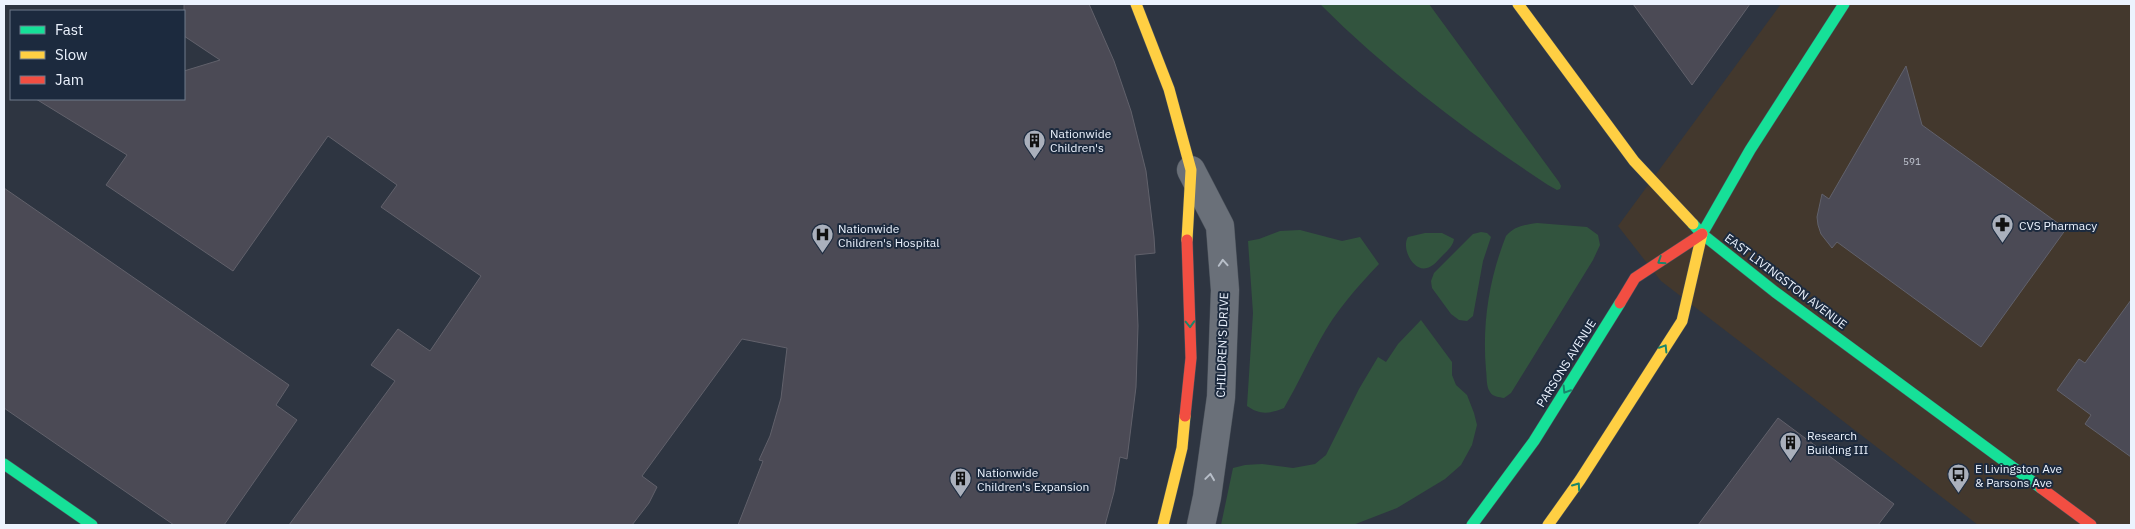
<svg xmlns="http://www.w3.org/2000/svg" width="2135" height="529" viewBox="0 0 2135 529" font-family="'IBM Plex Sans',sans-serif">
	<rect width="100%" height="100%" fill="#2e3541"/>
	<!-- commercial -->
	<path fill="#43382d" d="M1781 4H2131V525H1978L1661 281 1618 226Z"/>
	<!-- green -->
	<path fill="#32543e" d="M1320 4H1429L1559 182 1561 186 1560 189 1557 190 1548 185C1466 131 1389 73 1320 4Z
		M1537 223 1587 227 1598 235 1600 245 1593 260 1511 393 1504 398C1499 397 1493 397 1490 392 1486 387 1487 376 1486 370 1482 324 1489 279 1506 236 1515 226 1524 225 1537 223Z
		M1300 230 1342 241 1360 237 1379 264C1357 287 1335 312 1320 340 1307 363 1297 386 1284 408 1269 414 1260 415 1247 406L1253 313 1248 241 1259 239 1280 231Z
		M1481 232 1487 233 1491 237 1483 261 1473 316 1467 321 1459 320 1451 314 1432 288 1431 281 1434 273 1473 234Z
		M1425 233H1442L1454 239C1453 246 1448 250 1443 255 1439 259 1433 267 1427 268 1413 272 1401 248 1408 237Z
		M1421 320 1452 362V375L1456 385 1467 395 1474 413 1477 425 1472 445 1461 465 1445 479 1397 508 1353 525H1221L1233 468 1245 465 1262 464 1293 468 1315 464 1326 455 1359 389 1378 357 1386 362 1398 344Z"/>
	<!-- building -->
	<path fill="#4b4a55" stroke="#61616b" d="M184 4H1089L1114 61 1131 111 1146 171 1154 237 1155 253 1135 255 1138 326 1136 387 1127 459 1120 457 1114 492 1105 525H738L763 461 759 460 770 436 781 398 787 348 742 339 642 476 657 487 649 503 632 525H289L395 381 371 365 398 329 430 351 481 276 381 207 397 185 328 136 233 271 106 185 127 155 36 99H184V71L220 60 184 36Z
		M1633 4H1750L1692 85Z
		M1906 66 1922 125 2066 229 1981 347 1837 242 1832 248 1821 234 1818 225 1817 217 1822 194 1829 199Z
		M4 188 289 385 276 405 297 420 224 525H174L4 408Z
		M2131 300V457L2085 424 2091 415 2057 390 2079 359 2085 363Z
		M1778 418 1894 504 1878 525H1698Z"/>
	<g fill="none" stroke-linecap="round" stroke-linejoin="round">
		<defs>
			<path id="street" d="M1191 170 1220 226 1225 290 1221 397 1207 497 1201 525"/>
			<path id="fast" d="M1693 224 1702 234 1775 292 2041 488
				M1702 234 1750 150 1844 4
				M4 464 92 525
				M1472 525 1534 441 1620 303"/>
			<path id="slow" d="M1136 4 1169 89 1191 170 1187 240
				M1518 4 1634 161 1693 224
				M1163 525 1182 448 1185 416
				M1548 525 1580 480 1682 321 1702 234"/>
			<path id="jam" d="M1620 303 1635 278 1702 234
				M1185 416 1191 358 1187 240
				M2041 488 2091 525"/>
		</defs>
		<!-- street casing -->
		<use href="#street" stroke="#4a515a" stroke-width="29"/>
		<!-- fast casing -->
		<use href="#fast" stroke="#4a515a" stroke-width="12"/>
		<!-- slow casing -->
		<use href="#slow" stroke="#4a515a" stroke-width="12"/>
		<!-- jam casing -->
		<use href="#jam" stroke="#4a515a" stroke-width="12"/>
		<!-- street -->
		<use href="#street" stroke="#6a7079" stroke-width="28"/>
		<!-- fast -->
		<use href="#fast" stroke="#16e098" stroke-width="11"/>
		<!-- slow -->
		<use href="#slow" stroke="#ffcf43" stroke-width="11"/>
		<!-- jam -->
		<use href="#jam" stroke="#f24e42" stroke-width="11"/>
	</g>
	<!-- one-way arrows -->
	<defs><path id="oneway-chevron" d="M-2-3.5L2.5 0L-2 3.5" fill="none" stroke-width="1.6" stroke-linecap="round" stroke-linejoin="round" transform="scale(1.25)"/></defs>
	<g stroke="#19856b">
		<use href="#oneway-chevron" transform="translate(1661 261) rotate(147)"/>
		<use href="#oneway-chevron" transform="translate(1190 324) rotate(88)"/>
		<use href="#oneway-chevron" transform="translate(1664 348) rotate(-58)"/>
		<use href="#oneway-chevron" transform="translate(1566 390) rotate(122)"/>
		<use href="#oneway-chevron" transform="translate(1577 486) rotate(-55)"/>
	</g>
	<g stroke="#b8bfc9">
		<use href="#oneway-chevron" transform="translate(1223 263) rotate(-94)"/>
		<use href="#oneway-chevron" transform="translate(1210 477) rotate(-82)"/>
	</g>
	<!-- icons -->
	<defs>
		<symbol id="building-pin" viewBox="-11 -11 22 30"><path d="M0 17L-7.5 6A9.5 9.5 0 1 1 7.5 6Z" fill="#aab0bc" stroke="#1c2a3e"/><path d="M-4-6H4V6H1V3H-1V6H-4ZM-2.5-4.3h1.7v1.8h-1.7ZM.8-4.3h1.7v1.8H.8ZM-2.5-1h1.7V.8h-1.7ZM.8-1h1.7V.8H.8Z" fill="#111"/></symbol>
		<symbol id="pharmacy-pin" viewBox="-11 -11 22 30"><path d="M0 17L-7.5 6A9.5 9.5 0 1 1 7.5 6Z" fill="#aab0bc" stroke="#1c2a3e"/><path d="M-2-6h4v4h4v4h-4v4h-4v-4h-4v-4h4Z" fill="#111"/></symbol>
		<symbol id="hospital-pin" viewBox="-11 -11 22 30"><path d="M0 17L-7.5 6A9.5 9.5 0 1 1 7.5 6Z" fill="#aab0bc" stroke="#1c2a3e"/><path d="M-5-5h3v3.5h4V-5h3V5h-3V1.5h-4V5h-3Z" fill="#111"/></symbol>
		<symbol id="bus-pin" viewBox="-11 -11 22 30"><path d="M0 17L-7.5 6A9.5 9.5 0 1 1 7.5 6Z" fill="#aab0bc" stroke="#1c2a3e"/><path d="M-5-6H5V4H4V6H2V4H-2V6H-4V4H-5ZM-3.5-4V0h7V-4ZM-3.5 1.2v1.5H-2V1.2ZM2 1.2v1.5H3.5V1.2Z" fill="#111"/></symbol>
	</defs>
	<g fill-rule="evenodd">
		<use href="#building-pin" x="1022" y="128" width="25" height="34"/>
		<use href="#pharmacy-pin" x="1990" y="212" width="25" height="34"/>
		<use href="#hospital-pin" x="810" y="222" width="25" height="34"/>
		<use href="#building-pin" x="1778" y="430" width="25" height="34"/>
		<use href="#bus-pin" x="1946" y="462" width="25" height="34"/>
		<use href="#building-pin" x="948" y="466" width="25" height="34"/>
	</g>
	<g text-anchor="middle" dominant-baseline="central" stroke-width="4" stroke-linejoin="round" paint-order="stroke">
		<!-- number labels -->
		<g font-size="10" fill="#c4c9d4">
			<text x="1912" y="161">591</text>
		</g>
		<!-- poi labels -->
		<g font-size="12" fill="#ecf3fe" stroke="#1c2a3e" text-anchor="start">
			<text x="1050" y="133">Nationwide<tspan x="1050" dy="14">Children's</tspan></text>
			<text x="2019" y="225">CVS Pharmacy</text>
			<text x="838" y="228">Nationwide<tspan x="838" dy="14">Children's Hospital</tspan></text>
			<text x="1807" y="435">Research<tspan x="1807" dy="14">Building III</tspan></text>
			<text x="1975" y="468">E Livingston Ave<tspan x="1975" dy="14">&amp; Parsons Ave</tspan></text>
			<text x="977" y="472">Nationwide<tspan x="977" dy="14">Children's Expansion</tspan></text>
		</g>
		<!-- street labels -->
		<g font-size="12" fill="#ecf3fe" stroke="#1c2a3e">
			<text transform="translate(1786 281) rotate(37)">EAST LIVINGSTON AVENUE</text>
			<text transform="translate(1222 345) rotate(-88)">CHILDREN'S DRIVE</text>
			<text transform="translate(1566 363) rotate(-58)">PARSONS AVENUE</text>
		</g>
	</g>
	<!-- border -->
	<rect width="2135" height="529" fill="none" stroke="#ecf3fe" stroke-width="10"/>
	<!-- legend -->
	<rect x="10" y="10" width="175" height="90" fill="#1c2a3e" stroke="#6f7a8b"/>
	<rect x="20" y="26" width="25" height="8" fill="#16e098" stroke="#6f7a8b"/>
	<text x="55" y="35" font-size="15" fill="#ecf3fe">Fast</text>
	<rect x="20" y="51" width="25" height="8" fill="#ffcf43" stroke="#6f7a8b"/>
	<text x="55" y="60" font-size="15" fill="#ecf3fe">Slow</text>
	<rect x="20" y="76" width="25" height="8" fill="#f24e42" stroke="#6f7a8b"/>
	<text x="55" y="85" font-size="15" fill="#ecf3fe">Jam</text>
</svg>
